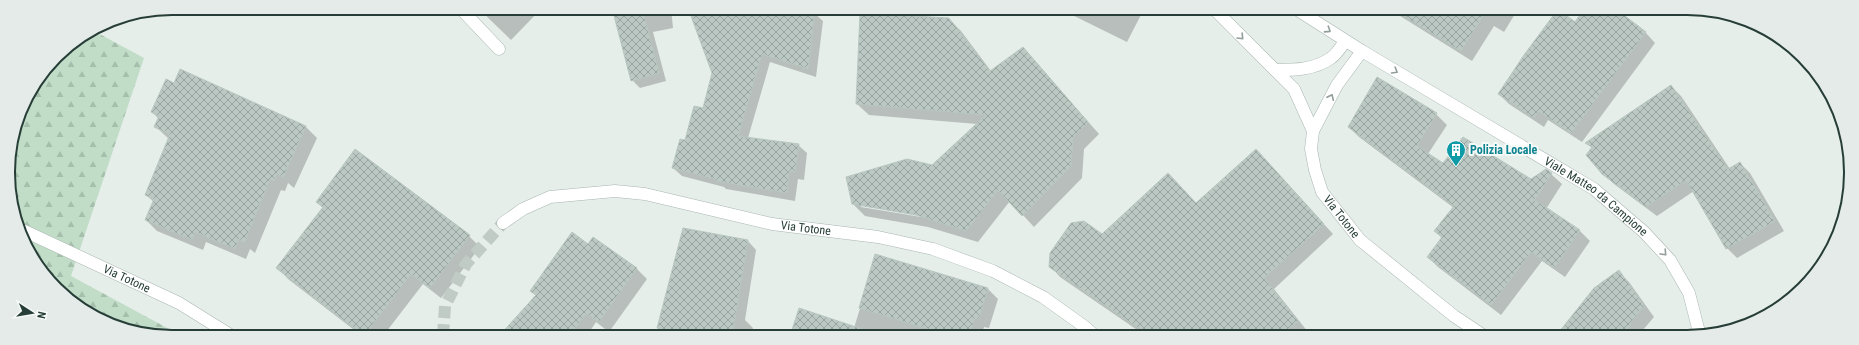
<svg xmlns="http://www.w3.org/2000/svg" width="1859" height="345" viewBox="0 0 1859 345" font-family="'Roboto Condensed',sans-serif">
	<defs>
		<pattern id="forest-firs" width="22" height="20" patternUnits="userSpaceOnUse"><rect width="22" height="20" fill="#c1ddc8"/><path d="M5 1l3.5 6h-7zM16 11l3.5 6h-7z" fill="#a6bfac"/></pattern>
		<pattern id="building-cross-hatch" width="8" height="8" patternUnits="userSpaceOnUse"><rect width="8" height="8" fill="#bbc8c3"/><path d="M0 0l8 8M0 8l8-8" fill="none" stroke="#98a49f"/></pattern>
	</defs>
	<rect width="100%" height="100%" fill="#e6eeea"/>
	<!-- forest -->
	<path fill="url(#forest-firs)" d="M94 31 144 58 71 276 182 336H151L100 320 49 281 17 226 8 162 25 100 56 56Z"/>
	<!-- shadow -->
	<path fill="#0003" fill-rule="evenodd" d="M478 8H542L511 40Z
		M613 8H671L673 28 653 32 666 81 640 88 632 80Z
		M752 9H801L814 13 823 21 816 77 770 62 748 138 798 145 807 153 804 180 798 179 795 201 726 189 724 187 682 176 673 168Z
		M1060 9H1144L1127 42Z
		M1389 9H1518L1504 32 1494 26 1472 61Z
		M1614 9 1646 33 1655 43 1582 142 1548 120 1544 127 1509 104 1499 94 1575 23Z
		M949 19 961 31 991 71 1023 48 1099 134 1084 149 1082 178 1034 227 1010 201 978 242 928 227 865 216 853 204 932 166 977 124 869 115 857 104ZM861 205 921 215V217L861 207Z
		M180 71 306 127 317 138 294 188 288 183 285 191 281 190 255 253 250 249 246 259 206 242 203 250 157 231 146 220 154 202 146 195 169 139 156 127 159 119 152 112 174 84Z
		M1378 78 1436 114 1447 125 1428 154 1444 165 1531 180 1551 174 1562 184 1546 209 1580 231 1590 241 1565 277 1542 261 1501 315 1438 267 1428 257 1442 238 1435 231 1454 208 1359 137 1349 127Z
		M1671 86 1681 96 1730 169 1740 163 1750 173 1784 231 1737 258 1727 248 1694 191 1657 216 1614 184 1603 174 1592 148 1587 143Z
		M356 150 469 236 480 247 441 298 423 284 383 336H362L288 279 278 268 323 208 317 202Z
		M1266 161 1333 234 1274 289 1308 332 1302 336H1146L1060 277 1050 266 1102 235 1197 204Z
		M594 238 637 269 647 279 609 332 596 322 588 334 585 331 581 336H501L536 296 532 291 588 245Z
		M748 241 756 250 745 320 753 328 751 336H666L658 328Z
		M876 256 988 289 998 299 989 328 984 327 981 336H791L800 310 854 328Z
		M36 259 42 262 54 274 51 283Z
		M1619 272 1629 282 1654 317 1637 337H1556Z"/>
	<!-- building -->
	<path fill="url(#building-cross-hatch)" stroke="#b8c7c1" d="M612 8H642L659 73 631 81Z
		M688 8 815 9 808 69 762 54 738 136 799 144 795 172 789 171 787 193 716 181V179L672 168 680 139 685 140 694 106 703 108 712 73Z
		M1392 9H1487L1461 51Z
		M1558 9 1575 22 1584 9H1616L1646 32 1571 133 1538 111 1534 118 1498 94 1524 55Z
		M860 13 949 18 990 71 1023 47 1088 122 1073 137 1071 166 1022 216 998 190 966 231 916 215 852 204 846 177 907 159 932 165 986 115 856 104Z
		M180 69 306 126 283 178 277 173 274 181 270 179 244 243 239 239 235 249 195 232 192 240 145 220 154 199 145 195 170 134 154 127 159 116 151 112 166 79 174 83Z
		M1377 77 1437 113 1417 146 1443 163 1463 137 1531 179 1546 169 1552 173 1535 200 1580 230 1554 268 1531 252 1491 305 1427 257 1442 237 1434 231 1454 206 1348 127Z
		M1671 85 1728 169 1740 162 1775 221 1726 249 1686 180 1646 207 1602 174 1586 155 1592 147 1585 143Z
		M355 149 470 235 430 288 411 274 364 336 276 268 323 207 316 202Z
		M1256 149 1324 224 1264 278 1298 321 1279 336H1150L1049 267 1050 253 1071 223 1084 221 1102 234 1168 173 1196 203Z
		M683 228 748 240 732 336H670L671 332 657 328Z
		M572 232 588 244 593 237 637 268 599 322 586 313 570 336H499L536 295 530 291Z
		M875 254 988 288 979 319 975 318 969 336H951L859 308Z
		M1619 270 1644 306 1631 322 1626 337H1555L1594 288Z
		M799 308 868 331 867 336H790Z"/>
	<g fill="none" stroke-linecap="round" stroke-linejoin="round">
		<!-- minor-tunnel -->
		<path stroke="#c0cbc6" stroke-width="12" stroke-dasharray="12 6" stroke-linecap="butt" d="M443 336 445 306 466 264 503 223"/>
		<defs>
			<g id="minor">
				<path d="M460 8 499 49"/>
				<path d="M1214 9 1294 89 1313 131"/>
				<path id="s1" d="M1296 9 1362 51 1594 189 1644 232 1670 260 1689 293 1700 336"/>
				<path id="s2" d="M1362 51 1337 85 1313 131 1311 149 1315 170 1322 192 1360 240 1454 316 1484 336"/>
				<path d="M1275 70C1294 70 1314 70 1331 58 1337 54 1341 47 1345 41"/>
				<path id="s3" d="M503 223 523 209 550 197 615 191 645 194 772 224 878 237 933 249 993 271 1043 297 1085 327 1095 336"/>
				<path id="s4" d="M18 228 179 303 232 336"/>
			</g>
		</defs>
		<!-- minor casing -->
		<use href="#minor" stroke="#a9b6b1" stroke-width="13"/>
		<!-- minor -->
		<use href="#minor" stroke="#fff" stroke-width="12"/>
	</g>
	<!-- one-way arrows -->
	<defs><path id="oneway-chevron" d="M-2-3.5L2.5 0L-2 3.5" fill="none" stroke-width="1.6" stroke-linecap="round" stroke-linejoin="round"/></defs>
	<g stroke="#929e9b">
		<use href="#oneway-chevron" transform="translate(1328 30) rotate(33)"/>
		<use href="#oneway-chevron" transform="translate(1241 37) rotate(46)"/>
		<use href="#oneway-chevron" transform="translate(1395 71) rotate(31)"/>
		<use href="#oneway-chevron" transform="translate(1331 97) rotate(-65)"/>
		<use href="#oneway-chevron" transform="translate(1664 253) rotate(47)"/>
	</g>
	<!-- icons -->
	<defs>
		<symbol id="building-pin" viewBox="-11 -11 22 30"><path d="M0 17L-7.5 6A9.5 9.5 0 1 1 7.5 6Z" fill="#0f9aa8" stroke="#f6faf8"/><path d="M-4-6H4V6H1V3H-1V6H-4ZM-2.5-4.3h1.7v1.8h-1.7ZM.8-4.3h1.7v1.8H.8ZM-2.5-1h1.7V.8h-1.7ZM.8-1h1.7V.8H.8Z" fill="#fff"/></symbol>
	</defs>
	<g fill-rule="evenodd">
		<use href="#building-pin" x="1445" y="139" width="22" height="30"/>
	</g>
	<g text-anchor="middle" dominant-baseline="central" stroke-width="4" stroke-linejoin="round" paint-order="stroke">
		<!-- culture labels -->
		<g font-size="12" font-weight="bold" fill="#0d838f" stroke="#f6faf8" text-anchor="start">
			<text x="1470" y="150">Polizia Locale</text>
		</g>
		<!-- street labels -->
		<g font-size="12" fill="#263e37" stroke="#f6faf8">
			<text stroke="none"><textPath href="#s1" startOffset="354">Viale Matteo da Campione</textPath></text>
			<text stroke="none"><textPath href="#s2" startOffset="188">Via Totone</textPath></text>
			<text stroke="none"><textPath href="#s3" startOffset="314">Via Totone</textPath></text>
			<text stroke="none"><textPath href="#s4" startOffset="120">Via Totone</textPath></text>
		</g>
	</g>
	<!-- crop -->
	<path d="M0 0H1859V345H0ZM172 15H1687A157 157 0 0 1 1844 172V173A157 157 0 0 1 1687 330H172A157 157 0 0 1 15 173V172A157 157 0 0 1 172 15Z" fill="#e5ebe9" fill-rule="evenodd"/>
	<path fill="none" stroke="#263e37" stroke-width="2" d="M172 15H1687A157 157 0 0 1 1844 172V173A157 157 0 0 1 1687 330H172A157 157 0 0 1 15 173V172A157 157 0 0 1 172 15Z"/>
	<!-- north arrow -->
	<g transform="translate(32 313) rotate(102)" stroke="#f6faf8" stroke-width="3" paint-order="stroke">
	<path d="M0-3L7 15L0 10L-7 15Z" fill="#263e37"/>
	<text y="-6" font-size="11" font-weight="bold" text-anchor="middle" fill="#263e37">N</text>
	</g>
</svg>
